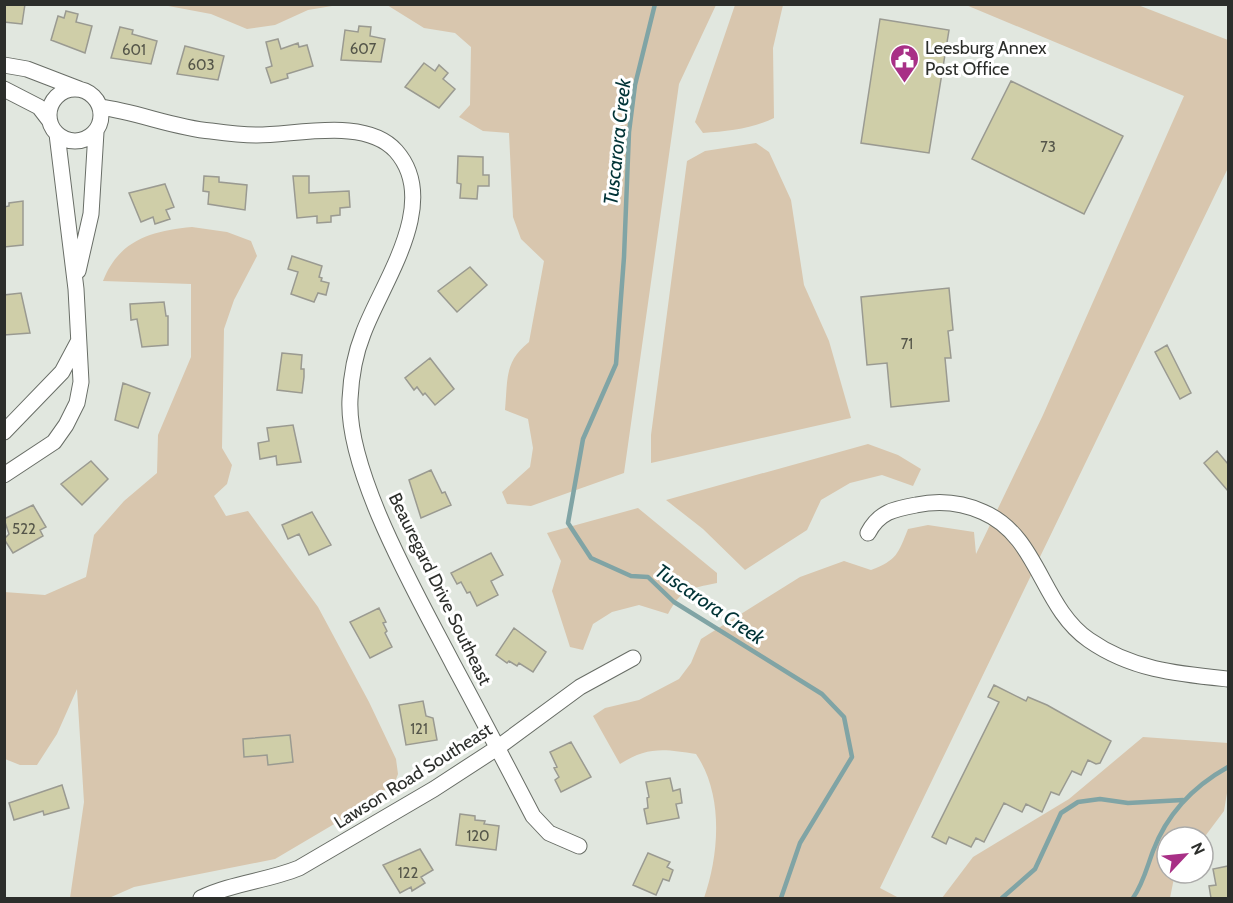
<svg xmlns="http://www.w3.org/2000/svg" width="1233" height="903" viewBox="0 0 1233 903" font-family="Cabin,sans-serif">
	<rect width="100%" height="100%" fill="#e1e7df"/>
	<!-- green -->
	<path fill="#d8c6ae" d="M163 5V4L338 5 308 10 275 25 247 29 211 14Z
		M387 5H716L679 84 624 473 531 506 507 504 502 492 530 467 533 448 528 419 505 410C508 379 504 362 529 342L544 261 521 239 513 217 509 133 483 131 459 117 470 105 471 47 455 33 424 28Z
		M735 5H783L773 48 774 118C751 129 728 131 703 133L695 122Z
		M966 5H1138L1228 40V168L880 888 899 898H704C719 855 724 795 696 754 665 749 648 746 620 764L593 716 605 708 639 700 679 679 691 663 701 639 800 577 844 561 871 570C897 560 898 554 908 529L928 525 974 532 976 554 1043 415 1184 96Z
		M756 143 769 152 791 200 804 285 829 341 851 418 651 463V435L687 161 705 151Z
		M192 227 227 232 251 241 257 256 234 300 224 329 222 448 232 465 227 484 214 496 226 516 248 511 318 607 369 702 396 759 398 774 395 782 363 807 275 859 134 887 109 898H70L84 802 77 689 57 734 37 765H20L5 759 4 592 45 595 86 577 94 535 124 501 157 473 158 435 191 357V284L103 281C119 240 151 231 192 227Z
		M868 444 898 455 921 469 913 486 882 475 850 483 821 500 807 530 745 570 703 529 666 500Z
		M638 508 717 573V583C689 589 682 588 668 614L639 605 612 612 593 624 583 650 570 647 552 591 561 561 547 533Z
		M1143 737 1228 743V787L1224 811 1203 839 1167 837V873H1177L1174 878 1170 898H942L973 857 1069 799Z"/>
	<g fill="none" stroke-linecap="round" stroke-linejoin="round">
		<!-- stream -->
		<path stroke="#80a4a5" stroke-width="4.5" d="M655 4 635 85 629 132 624 257 616 364 583 439 568 523 591 558 631 576 648 577 674 602 822 694 844 717 852 757 800 843 781 898
			M1002 898 1035 869 1061 813 1078 802 1100 799 1128 803 1183 800
			M1133 898C1143 884 1147 867 1153 851 1167 814 1194 786 1228 767"/>
	</g>
	<!-- building -->
	<path fill="#cfcea8" stroke="#9a9a91" stroke-width="1.5" d="M4 4H25L22 24 4 22Z
		M66 11 78 14 76 22 92 26 85 53 51 40 58 16 64 18Z
		M880 19 949 30 929 153 861 143Z
		M359 26 371 27 370 36 385 39 381 62 341 60 345 30 358 32Z
		M120 27 133 30 132 34 157 41 151 64 111 58Z
		M278 39 281 49 298 43 299 47 307 45 313 66 287 74 288 78 271 83 266 68 272 66 266 42Z
		M185 46 224 56 218 80 177 74Z
		M424 63 435 71 439 65 448 73 443 79 455 89 439 108 405 87Z
		M1011 81 1123 136 1084 214 972 159Z
		M458 156 483 157V175H489V186H478L477 199 460 198 461 184 457 183Z
		M204 176 219 177V182L247 185 245 210 208 204 209 192 203 191Z
		M293 176H309V193L349 191 350 207 340 208V215L331 216V222L317 223V216L297 218Z
		M165 184 174 207 166 210 170 219 155 224 153 217 141 222 129 193Z
		M23 201V245L4 247V207L9 206V203Z
		M292 256 322 266 319 277 322 278 321 281 329 283 326 295 318 293 314 302 291 294 298 272 288 269Z
		M470 267 487 285 457 312 438 291Z
		M949 288 953 330 948 331 951 358H945L949 401 891 407 887 363 867 365 861 297Z
		M21 293 30 333 4 335V295Z
		M164 302 166 316H168V345L142 347 137 319 131 320 130 304Z
		M1167 345 1191 393 1180 399 1155 352Z
		M282 353 302 355 301 369H304V377L302 393 277 390Z
		M430 358 454 389 435 405 425 393 423 395 417 387 414 390 405 378Z
		M123 383 150 393 138 428 115 420Z
		M293 425 301 462 277 465 276 456 260 459 258 443 269 441 267 428Z
		M1217 451 1228 464V491L1204 463Z
		M91 461 108 479 82 505 61 484Z
		M431 470 442 493 445 492 451 505 421 518 409 480Z
		M33 505 46 527 40 530 43 536 13 553 4 539 9 534 4 519Z
		M312 512 331 545 309 555 299 534 288 539 282 525Z
		M491 553 503 575 491 581 498 595 477 606 470 592 467 593 461 582 457 584 451 573Z
		M379 608 386 622 383 623 387 631 385 633 392 647 370 658 350 622Z
		M514 628 546 652 533 672 519 663 517 666 509 661 507 663 496 655Z
		M994 685 1026 701 1028 697 1047 705 1111 741 1100 763 1096 764 1088 760 1081 775 1072 771 1059 795 1051 792 1042 812 1026 804 1022 812 1004 803 984 842 976 838 971 847 949 837 946 844 932 837 999 702 988 697Z
		M423 701 426 716 433 718 437 740 406 745 399 705Z
		M290 735 293 762 268 765 267 755 244 757 243 739Z
		M571 742 591 777 561 792 555 780 559 777 554 768 557 767 550 752Z
		M670 778 673 791 680 789 682 803 676 804 679 818 647 824 644 809 648 808 647 798 649 797 646 782Z
		M62 785 69 808 44 815 43 811 14 820 9 803Z
		M460 814 475 816V820L485 821 484 824 499 826 496 850 456 845Z
		M420 849 433 870 421 877 425 883 412 891 411 887 400 893 383 865Z
		M648 853 670 862 667 867 673 870 669 881 663 879 656 895 633 885Z
		M1228 866V898H1211L1209 886 1216 885 1213 869Z"/>
	<g fill="none" stroke-linecap="round" stroke-linejoin="round">
		<defs>
			<path id="minor" d="M4 65 27 69 79 89
				M49 115a26 26 0 1 1 52 0a26 26 0 1 1-52 0Z
				M4 89 39 107 49 120
				M100 107C138 112 174 128 211 131 226 133 242 135 257 135 297 135 366 117 396 151 442 203 381 284 363 334 355 354 351 378 350 399 346 473 420 600 454 666 481 716 507 766 533 816L549 833 579 846
				M78 271 91 214 96 132
				M4 432 62 372 78 342
				M4 475 54 442 66 425 77 403 81 382 76 289 57 134
				M868 533C879 512 894 509 916 505 940 500 961 502 983 512 1039 536 1041 607 1089 640 1132 670 1178 674 1228 679
				M201 898C232 883 267 881 299 868L434 789 497 748 580 687 633 658"/>
		</defs>
		<!-- minor casing -->
		<use href="#minor" stroke="#686d66" stroke-width="17"/>
		<!-- minor -->
		<use href="#minor" stroke="#fff" stroke-width="15"/>
	</g>
	<!-- icons -->
	<defs>
		<symbol id="civic-pin" viewBox="-11 -11 22 30"><path d="M0 17L-7.5 6A9.5 9.5 0 1 1 7.5 6Z" fill="#a83086" stroke="#fff"/><path d="M-.6-6.5H3V-4.5H.6V-3L4-1V1h2V6H-6V1h2V-1L-.6-3ZM-1.2 2.5V6h2.4V2.5Z" fill="#fff"/></symbol>
	</defs>
	<g fill-rule="evenodd">
		<use href="#civic-pin" x="888" y="42" width="33" height="45"/>
	</g>
	<g text-anchor="middle" dominant-baseline="central" stroke-width="6" stroke-linejoin="round" paint-order="stroke">
		<!-- number labels -->
		<g font-size="15" fill="#55564a">
			<text x="363" y="49">607</text>
			<text x="134" y="50">601</text>
			<text x="201" y="65">603</text>
			<text x="1048" y="147">73</text>
			<text x="907" y="344">71</text>
			<text x="24" y="529">522</text>
			<text x="419" y="729">121</text>
			<text x="478" y="836">120</text>
			<text x="408" y="873">122</text>
		</g>
		<!-- poi labels -->
		<g font-size="18" fill="#2c2e2b" stroke="#fff" text-anchor="start">
			<text x="925" y="48">Leesburg Annex<tspan x="925" dy="21">Post Office</tspan></text>
		</g>
		<!-- street labels -->
		<g font-size="18" fill="#2c2e2b" stroke="#fff">
			<text transform="translate(440 589) rotate(64)">Beauregard Drive Southeast</text>
			<text transform="translate(413 776) rotate(-32)">Lawson Road Southeast</text>
		</g>
		<!-- water labels -->
		<g font-size="20" font-style="italic" fill="#013336" stroke="#fff">
			<text transform="translate(617 142) rotate(-84)">Tuscarora Creek</text>
			<text transform="translate(710 604) rotate(34)">Tuscarora Creek</text>
		</g>
	</g>
	<!-- border -->
	<rect width="1233" height="903" fill="none" stroke="#2c2e2b" stroke-width="12"/>
	<!-- north arrow -->
	<g transform="translate(1185 855) rotate(64)"><circle r="28" fill="#ffffff" stroke="#ababaa" stroke-width="1.5"/>
	<path d="M0-4.5L10 22L0 15L-10 22Z" fill="#a83086"/>
	<text y="-9" font-size="16" font-weight="bold" text-anchor="middle" fill="#2c2e2b">N</text>
	</g>
</svg>
